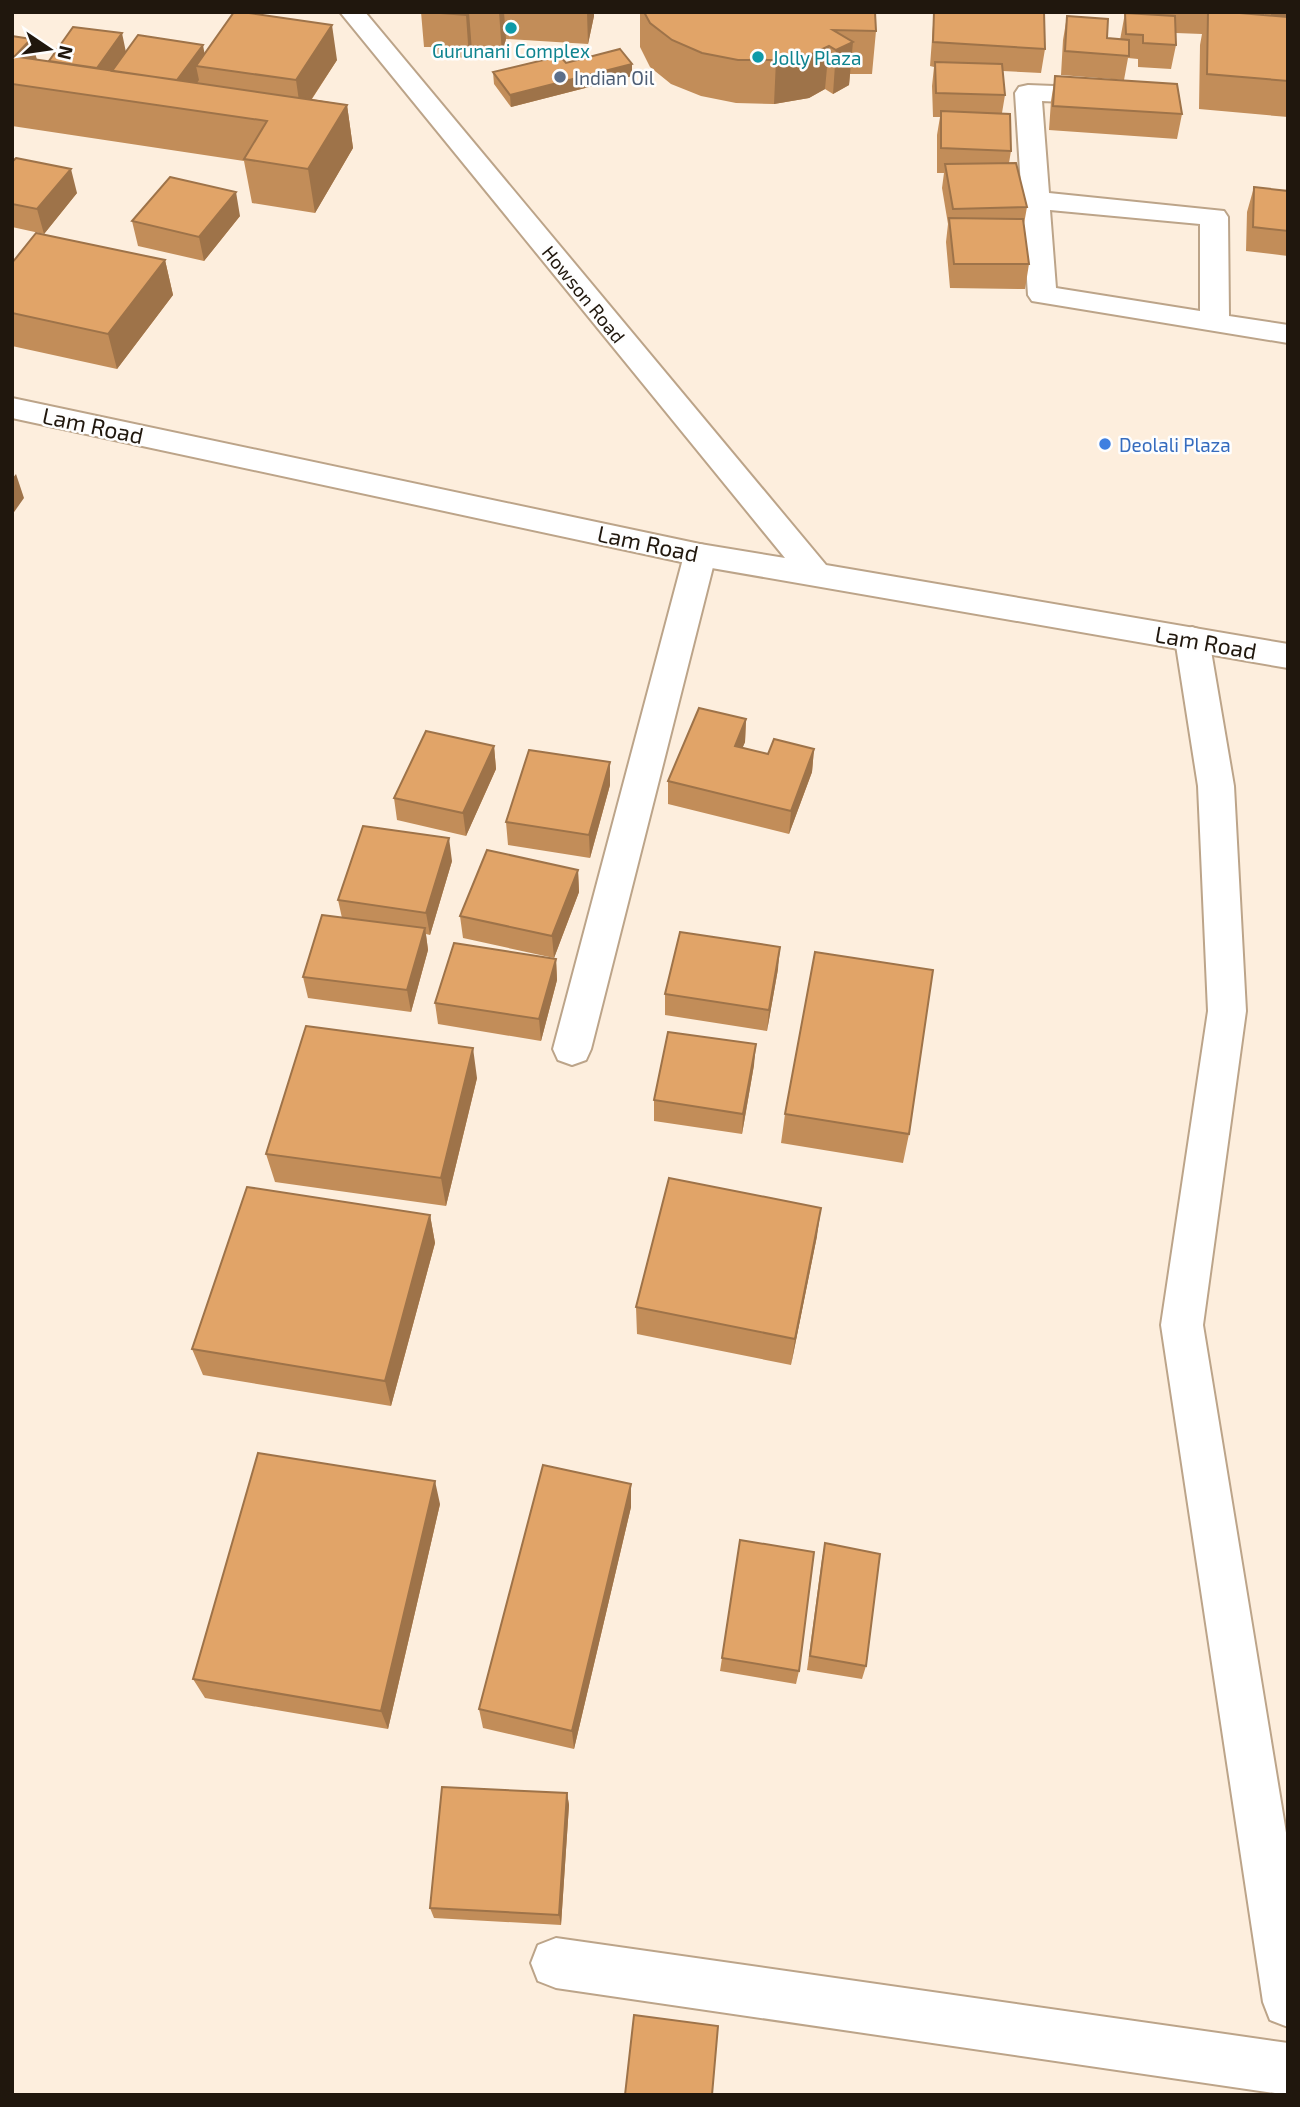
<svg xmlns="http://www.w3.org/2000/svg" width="1300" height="2107" viewBox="0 0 1300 2107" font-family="'Exo 2',sans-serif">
	<rect width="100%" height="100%" fill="#fdeedd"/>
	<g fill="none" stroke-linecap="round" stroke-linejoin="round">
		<defs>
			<path id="street" d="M1028 85 1106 88 1115 90 1119 96 1115 102 1106 104 1042 101 1049 193 1224 211 1228 217 1229 316 1288 325V343L1032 301 1028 295 1015 93 1019 87ZM1050 210 1200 224V311L1056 288Z
				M700 544 711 547 716 555 591 1049 586 1060 572 1065 558 1060 553 1049 684 555 689 547Z
				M1192 627 1204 631 1209 639 1234 786 1246 1011 1203 1325 1288 1845V2027L1270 2020 1263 2002 1161 1325 1208 1011 1198 786 1175 639 1180 631Z
				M556 1938 1288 2043V2095L556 1988 538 1981 531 1963 538 1945Z"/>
			<path id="secondary" d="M340 12H365L826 565 1288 644V668L700 566 12 418V398L700 544 785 558Z"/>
		</defs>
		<!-- street casing -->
		<use href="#street" stroke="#bca489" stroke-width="4"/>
		<!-- secondary casing -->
		<use href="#secondary" stroke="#bca489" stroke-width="4"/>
		<!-- street -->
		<use href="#street" fill="#fff" fill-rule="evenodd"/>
		<!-- secondary -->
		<use href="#secondary" fill="#fff" fill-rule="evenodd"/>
	</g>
	<!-- wall -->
	<path fill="#c28d59" d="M421 12H594V16L588 44 506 39 502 53 472 51 469 58 432 56 431 47H424Z
		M640 12H875L876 31 872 74H850L849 85 833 94 825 89 809 98 774 104 736 103 701 96 671 84 650 67 640 47Z
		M934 12 1045 49 1041 73 1003 71 1005 95 1002 113 1011 151 1009 163 1027 207 1024 224 1029 264 1025 289 950 288 946 242 948 224 942 188 944 173H937V135L940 117H933L932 86 934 67 930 66Z
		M1149 12H1253L1252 14 1265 15 1264 12H1288V117L1199 109 1200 45 1202 34 1176 33V45L1171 69 1138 67V59L1128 58 1124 80 1061 75 1063 40 1067 16 1107 38 1120 40 1125 13 1150 15Z
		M12 36 37 60 49 61 126 52 337 60 312 99 347 105 353 148 315 213 252 203 244 161 12 126Z
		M566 63 632 76 511 107 494 84 493 72Z
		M1055 76 1182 114 1177 139 1049 130 1051 101Z
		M12 162 77 193 44 234 12 227Z
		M1254 187 1288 191V256L1246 251 1247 212Z
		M240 216 204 261 138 246 132 221Z
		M165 260 173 295 117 369 12 346V263Z
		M746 719 745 742 742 748 768 754 814 749 812 772 789 834 668 804V781Z
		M494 746 496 769 466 836 397 820 394 798Z
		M610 762V785L590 858 508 845 506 822Z
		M452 861 430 935 426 934 428 950 411 1012 308 998 303 977 342 918 338 900Z
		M578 870 579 892 554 958 463 938 460 916Z
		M556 959 557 980 541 1041 438 1024 435 1003Z
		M778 969 767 1031 665 1015V994Z
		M754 1065 742 1134 654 1121V1100Z
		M477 1078 446 1206 275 1182 266 1154Z
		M785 1114 909 1134 903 1163 781 1143Z
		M430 1215 435 1243 391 1406 203 1375 192 1349Z
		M817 1236 791 1365 637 1334 636 1307Z
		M631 1484V1507L574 1749 483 1728 479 1709Z
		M440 1504 388 1729 205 1698 193 1679Z
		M825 1543 866 1666 862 1679 807 1670 822 1559Z
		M722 1658 799 1671 796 1684 720 1671Z
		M567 1793 569 1805 561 1925 434 1918 430 1908Z"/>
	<!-- shaded-wall -->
	<path fill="#9e7349" d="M467 12H469L472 51 469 58 466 15Z
		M499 12H504L506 39 502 53Z
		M587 12H594V16L588 44Z
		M332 25 337 60 301 115 296 80Z
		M122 33 127 57 115 76 96 70Z
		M31 39 38 63 17 85 12 68V59Z
		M853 42 849 85 833 94 836 50Z
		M203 45 207 67 196 66 199 80 179 109 174 85Z
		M829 46 825 89 809 98 774 104 776 60Z
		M632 64V76L511 107 510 95Z
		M347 105 353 148 315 213 308 169Z
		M71 169 77 193 44 234 37 209Z
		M236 192 240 216 204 261 199 237Z
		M165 260 173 295 117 369 108 334Z
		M16 474 24 498 12 515V479Z
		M746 719 745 742 734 769 735 746Z
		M494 746 496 769 466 836 463 813Z
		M814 749 812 772 789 834 791 811Z
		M610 762V785L590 858 589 835Z
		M449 838 452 861 430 935 426 913Z
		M578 870 579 892 554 958 552 936Z
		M425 928 428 950 411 1012 407 990Z
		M780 947 778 969 767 1031 769 1010Z
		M556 959 557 980 541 1041 539 1019Z
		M756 1044 754 1065 742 1134 743 1114Z
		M473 1048 477 1078 446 1206 441 1178Z
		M821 1208 817 1236 791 1365 795 1339Z
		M430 1215 435 1243 391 1406 385 1381Z
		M435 1481 440 1504 388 1729 381 1711Z
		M631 1484V1507L574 1749 572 1731Z
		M567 1793 569 1805 561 1925 559 1915Z"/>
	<!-- building -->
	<path fill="#e1a468" stroke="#9e7349" stroke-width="2" d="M234 12H242L332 25 296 80 196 66Z
		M428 12H467L466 15Z
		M644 12H875L876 31 833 30 853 42 836 50 829 46 812 54 776 60H738L702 53 672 40 650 23Z
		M934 12H1044L1045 49 933 42Z
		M1208 12H1228L1288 17V81L1207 74Z
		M1272 12H1288V15L1272 14Z
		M1125 13 1175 16 1176 45 1143 43V35L1126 34Z
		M1067 16 1108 19 1107 38 1129 40V56L1065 51Z
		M73 27 122 33 97 68 49 61Z
		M138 35 203 45 177 80 112 71Z
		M12 36 31 39 15 56H12Z
		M620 49 632 64 510 95 493 72 560 56 566 63Z
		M12 56 347 105 308 169 244 159 267 121 12 84Z
		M935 62 1002 64 1005 95 936 93Z
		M1055 76 1177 84 1182 114 1053 106Z
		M941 111 1010 114 1011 151 941 148Z
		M16 158 71 169 37 209 12 204V162Z
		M1016 163 1027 207 953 209 945 164Z
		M170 177 236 192 199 237 132 221Z
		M1254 187 1288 191V231L1253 227Z
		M949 218 1023 219 1029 264H954Z
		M36 233 165 260 108 334 12 313V263Z
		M699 708 746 719 735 746 768 754 774 739 814 749 791 811 668 781Z
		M426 731 494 746 463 813 394 798Z
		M529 750 610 762 589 835 506 822Z
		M363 826 449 838 426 913 338 900Z
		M487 850 578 870 552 936 460 916Z
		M322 915 425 928 407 990 303 977Z
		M680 932 780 947 769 1010 665 994Z
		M454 943 556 959 539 1019 435 1003Z
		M815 952 933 970 909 1134 785 1114Z
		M306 1026 473 1048 441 1178 266 1154Z
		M668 1032 756 1044 743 1114 654 1100Z
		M669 1178 821 1208 795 1339 636 1307Z
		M247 1187 430 1215 385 1381 192 1349Z
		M258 1453 435 1481 381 1711 193 1679Z
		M543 1465 631 1484 572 1731 479 1709Z
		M740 1540 814 1552 799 1671 722 1658Z
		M825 1543 880 1554 866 1666 810 1656Z
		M442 1787 567 1793 559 1915 430 1908Z
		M634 2015 718 2026 712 2095H625Z"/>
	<!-- markers -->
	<g fill="#0f9aa8" stroke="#fefefe" stroke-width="2.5">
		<circle cx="511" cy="28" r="7"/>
		<circle cx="758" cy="57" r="7"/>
	</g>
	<circle fill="#5c6f8a" stroke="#fefefe" stroke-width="2.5" cx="560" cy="77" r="7"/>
	<circle fill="#3f7fe0" stroke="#fefefe" stroke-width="2.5" cx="1105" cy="444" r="7"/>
	<g text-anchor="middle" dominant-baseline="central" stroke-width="5" stroke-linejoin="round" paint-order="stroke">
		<!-- far-culture labels -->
		<g font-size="19" fill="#0d838f" stroke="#fefefe">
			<text x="511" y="50">Gurunani Complex</text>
			<text x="772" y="57" text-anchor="start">Jolly Plaza</text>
		</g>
		<!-- far-service labels -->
		<g font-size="19" fill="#4e5e75" stroke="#fefefe" text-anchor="start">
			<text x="574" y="77">Indian Oil</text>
		</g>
		<!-- far-street labels -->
		<g font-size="19" fill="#20170d" stroke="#fefefe">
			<text transform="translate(584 294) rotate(51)">Howson Road</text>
		</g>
		<!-- far-shop labels -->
		<g font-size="19" fill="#366cbe" stroke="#fefefe" text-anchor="start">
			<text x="1119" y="444">Deolali Plaza</text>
		</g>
		<!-- street labels -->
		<g font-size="23" fill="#20170d" stroke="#fefefe">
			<text transform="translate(93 425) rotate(12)">Lam Road</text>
			<text transform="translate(648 543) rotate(12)">Lam Road</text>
			<text transform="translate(1206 642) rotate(10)">Lam Road</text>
		</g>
	</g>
	<!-- border -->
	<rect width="1300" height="2107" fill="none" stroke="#20170d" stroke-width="28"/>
	<!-- north arrow -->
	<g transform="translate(49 49) rotate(103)" stroke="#fefefe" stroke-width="5" paint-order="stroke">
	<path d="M0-5L12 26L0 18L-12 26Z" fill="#20170d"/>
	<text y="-10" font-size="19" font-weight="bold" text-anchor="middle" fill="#20170d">N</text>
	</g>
</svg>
